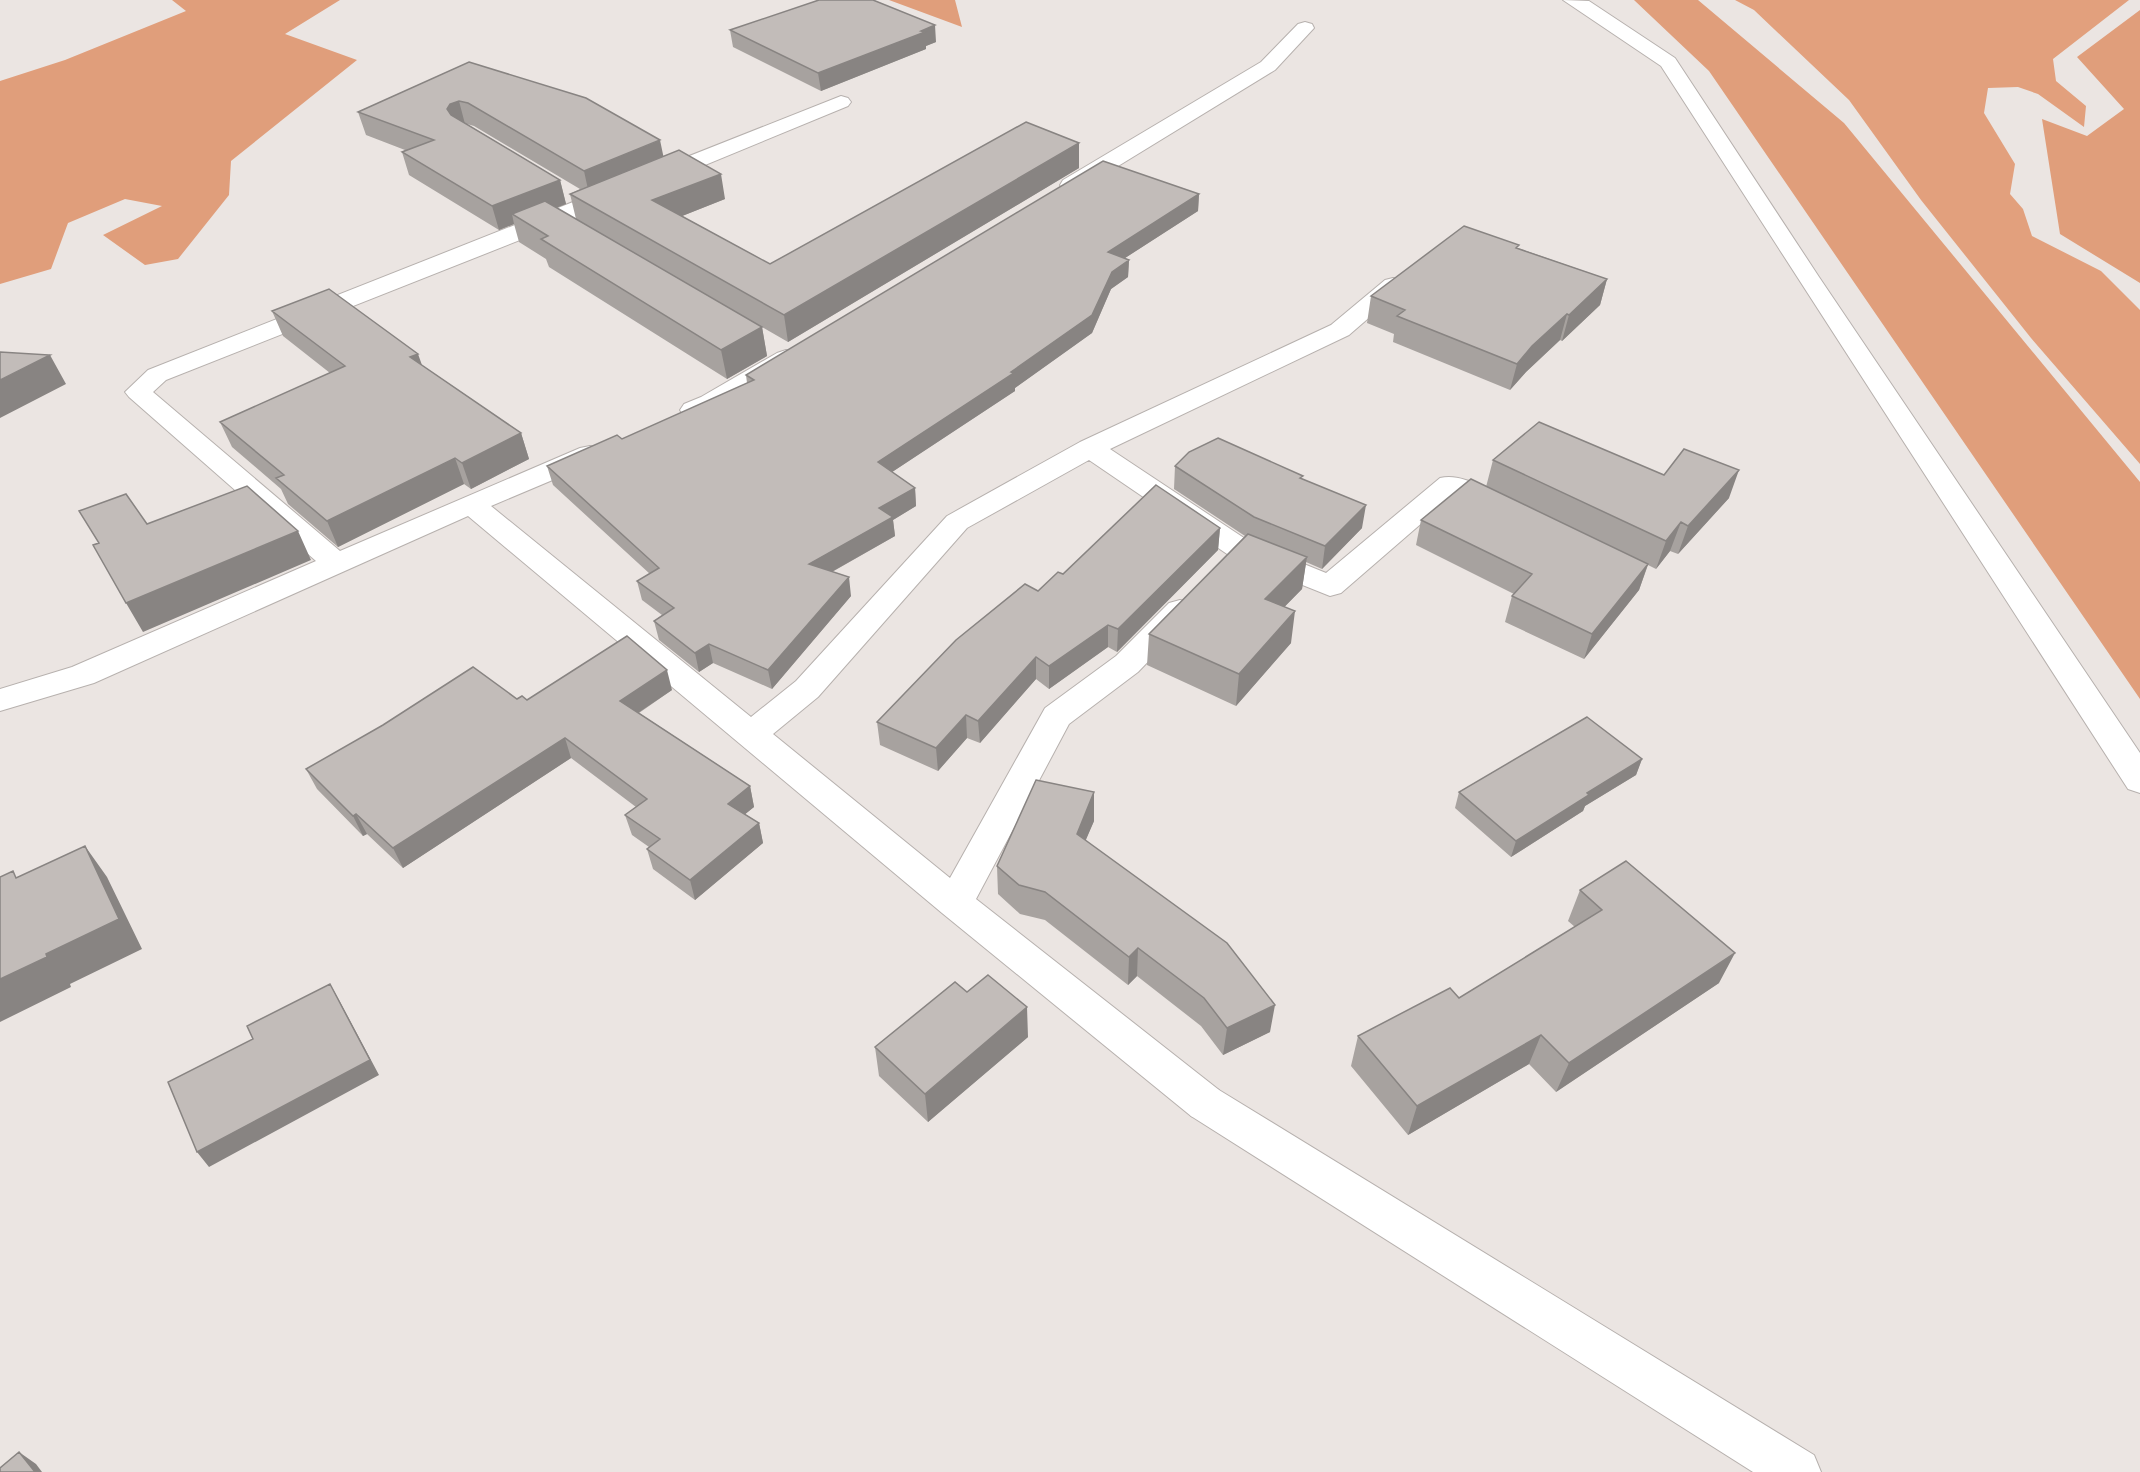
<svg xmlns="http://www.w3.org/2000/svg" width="2140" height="1472" viewBox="0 0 2140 1472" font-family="'Zilla Slab',serif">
	<rect width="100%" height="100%" fill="#ebe5e2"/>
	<!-- forest -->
	<path fill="#e09e7b" d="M172 0H340L285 34 357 60 231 161 229 195 178 259 145 265 103 235 162 206 125 199 68 223 51 269 0 284V81L65 60 186 11Z
		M889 0H955L962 27Z
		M1634 0H1698L1844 123 2140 482V699L1709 71Z
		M2140 10V283L2060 234 2042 119 2087 136 2124 109 2077 57Z"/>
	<!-- water -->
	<path fill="#e2a07d" d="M1735 0H2129L2053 59 2056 81 2086 106 2084 127 2038 94 2018 87 1988 88 1984 113 2015 164 2010 194 2023 209 2032 236 2101 271 2140 310V464L2031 338 1921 200 1849 100 1754 10Z"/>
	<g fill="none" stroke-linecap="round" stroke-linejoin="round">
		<defs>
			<path id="street" d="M1305 22 1312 24 1314 28 1275 70 1079 190 1071 191 1063 190 1060 185 1063 180 1261 62 1298 24Z
				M841 96 848 98 851 102 848 106 596 210 166 380 153 392 340 551 580 448 590 446 600 448 604 454 600 460 491 506 751 717 796 681 947 516 1080 442 1331 325 1385 280 1393 278 1401 280 1405 285 1401 290 1349 335 1110 449 1250 542 1326 573 1440 478C1463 472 1490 492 1511 502L1515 508 1511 514C1491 519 1471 505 1453 496L1341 593 1330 596 1230 556 1089 460 967 528 818 697 773 734 950 878 1045 708 1116 656 1169 603 1180 600 1191 603 1195 610 1191 617 1138 672 1069 724 976 899 1219 1090 1225 1103 1219 1116 1205 1121 1191 1116 942 913 468 516 94 683 0 711V689L72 667 316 561 129 397 125 392 148 370Z
				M786 350 795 353 799 358 795 363 719 409 693 418 684 416 680 410 684 404 701 397 777 353Z"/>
			<path id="secondary" d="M1563 0 1589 1 1675 58 1819 277 2140 753V793L2128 789 1661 66Z
				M1205 1085 1219 1090 1814 1455 1821 1472H1753L1191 1116 1185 1103 1191 1090Z"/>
		</defs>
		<!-- street casing -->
		<use href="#street" stroke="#b7b1ae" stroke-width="2"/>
		<!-- secondary casing -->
		<use href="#secondary" stroke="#b7b1ae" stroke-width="2"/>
		<!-- street -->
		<use href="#street" fill="#fff" fill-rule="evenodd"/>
		<!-- secondary -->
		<use href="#secondary" fill="#fff" fill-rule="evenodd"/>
	</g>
	<!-- wall -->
	<path fill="#a7a29f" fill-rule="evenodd" d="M730 30 936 42 926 46V49L821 91 733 47Z
		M469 62 663 156 725 199 682 216 770 264 1079 143V168L788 342 762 327 767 356 727 379 549 267 546 259 519 242 514 224 499 230 409 175 402 152 405 150 366 135 358 112ZM467 124 474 126 580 189 570 194 576 219 555 208 566 204 560 180Z
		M1199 194 1198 211 1125 258 1129 260 1128 277 1111 289 1092 333 1015 388V391L892 472 915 488 916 506 893 520 895 536 832 572 851 596 772 689 713 663 699 672 659 640 654 621 662 615 642 600 637 581 650 574 553 485 547 466 622 439 747 383 746 375Z
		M1518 248 1607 279 1600 305 1562 341 1560 340 1526 372 1510 390 1393 342 1394 334 1367 323 1371 296Z
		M272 311 423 366 521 433 529 459 471 489 464 484 338 547 288 504 281 489 232 447 220 422 330 373 283 336Z
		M1493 460 1664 475 1729 498 1678 554 1670 551 1656 569 1648 565 1639 590 1584 659 1505 622 1512 596 1514 594 1416 545 1421 520 1486 487Z
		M1175 466 1302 479 1362 528 1322 569 1306 562 1302 589 1284 607 1291 643 1236 706 1147 665 1149 634 1245 536 1174 489Z
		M1220 528 1218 550 1117 652 1108 647 1049 689 1036 679 980 743 967 738 938 771 880 745 877 722 1063 574Z
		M672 690 639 713 750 786 754 807 745 814 759 823 763 843 695 900 653 869 647 849 649 847 632 835 625 815 636 807 571 758 403 868 367 834 363 836 317 789 306 769 517 699 527 700Z
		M1642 759 1636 775 1585 806 1583 811 1511 857 1455 808 1459 792Z
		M1094 792V821L1085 841 1270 1032 1223 1055 1201 1026 1137 976 1128 985 1045 920 1020 914 998 894 997 866Z
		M1580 890 1719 983 1556 1092 1529 1064 1408 1135 1351 1066 1358 1036 1459 998 1575 927 1568 921Z
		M967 992 1028 1037 928 1122 879 1076 875 1047Z"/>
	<!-- shaded-wall -->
	<path fill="#888482" d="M935 25 936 42 926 46V49L821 91 818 73Z
		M459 101 465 124 457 127 447 109 450 104Z
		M660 140 665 164 589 194 584 171Z
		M1079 143V168L788 342 784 315Z
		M721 174 725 199 657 226 652 200Z
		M560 180 566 204 523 221 512 214 514 224 499 230 492 206Z
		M1199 194 1198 211 1108 269V252Z
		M1129 260 1128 277 1111 289 1092 333 1015 388V391L880 480 878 462 1011 372 1112 272Z
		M1607 279 1600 305 1562 341 1569 315Z
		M1567 314 1560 340 1526 372 1510 390 1517 364 1532 346Z
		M762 327 767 356 727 379 721 350Z
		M418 354 427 379 410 357Z
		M50 355 66 384 0 418V380Z
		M521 433 529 459 471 489 462 463Z
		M455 458 464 484 338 547 327 521Z
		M1739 470 1729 498 1678 554 1688 526Z
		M915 488 916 506 893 520 895 536 812 583 809 564 879 508Z
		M1366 505 1362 528 1322 569 1325 546Z
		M1681 522 1670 551 1656 569 1666 541Z
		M1220 528 1218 550 1117 652 1118 629Z
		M298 531 311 560 143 632 126 603Z
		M1307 557 1302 589 1262 630 1265 599Z
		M1648 564 1639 590 1584 659 1592 634Z
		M849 577 851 596 772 689 768 670Z
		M1295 611 1291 643 1236 706 1239 674Z
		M1108 625V647L1049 689V666Z
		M709 644 713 663 699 672 695 653Z
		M1036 657V679L980 743 978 721Z
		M667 670 672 690 626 721 620 701Z
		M966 715 967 738 938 771 936 748Z
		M565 738 571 758 403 868 393 848Z
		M1642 759 1636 775 1585 806 1583 811 1511 857 1516 841 1587 793Z
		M750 786 754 807 733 824 728 804Z
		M1094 792V821L1076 863 1077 834Z
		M356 814 367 834 363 836 353 816Z
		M759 823 763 843 695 900 690 880Z
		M85 846 107 877 142 949 70 984 71 987 0 1022V979L46 954Z
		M1138 948 1137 976 1128 985 1129 957Z
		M1735 953 1719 983 1556 1092 1569 1063Z
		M330 984 339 1000 379 1075 209 1167 197 1152Z
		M1275 1005 1270 1032 1223 1055 1227 1028Z
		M1027 1007 1028 1037 928 1122 925 1094Z
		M1541 1035 1529 1064 1408 1135 1417 1106Z
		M19 1452 36 1464 42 1472H35Z"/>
	<!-- building -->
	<path fill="#c2bcb9" stroke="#888482" stroke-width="1.5" d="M819 0H873L935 25 921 31 925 32 818 73 730 30Z
		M469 62 586 98 660 140 584 171 468 103 459 101 450 104 447 109 451 115 560 180 492 206 402 152 434 140 358 112Z
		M1026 122 1079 143 784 315 570 194 679 150 721 174 652 200 770 264Z
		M1103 161 1199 194 1108 252 1129 260 1112 272 1092 315 1011 372 1014 373 878 462 915 488 879 508 893 517 809 564 849 577 768 670 709 644 695 653 654 621 674 608 637 581 659 568 547 466 617 435 622 439 754 380 746 375Z
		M545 201 762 327 721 350 541 239 548 236 512 214Z
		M1464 226 1519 245 1516 248 1607 279 1569 315 1567 314 1532 346 1517 364 1397 316 1405 310 1371 296Z
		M329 289 418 354 410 357 521 433 462 463 455 458 327 521 276 478 284 475 220 422 345 366 272 311Z
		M0 352 50 355 0 380Z
		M1539 422 1664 475 1684 449 1739 470 1688 526 1681 522 1666 541 1493 460Z
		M1218 438 1303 476 1300 478 1366 505 1325 546 1254 517 1175 466 1189 452Z
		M1471 479 1648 564 1592 634 1512 596 1532 574 1421 520Z
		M1156 485 1220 528 1118 629 1108 625 1049 666 1036 657 978 721 966 715 936 748 877 722 956 640 1025 584 1038 591 1058 572 1063 574Z
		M247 486 298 531 126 603 93 545 99 543 79 511 126 494 147 524Z
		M1248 534 1307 557 1265 599 1295 611 1239 674 1149 634Z
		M627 636 667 670 620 701 750 786 728 804 759 823 690 880 647 849 660 839 625 815 647 799 565 738 393 848 356 814 353 816 306 769 383 725 473 667 517 699 522 696 527 700Z
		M1587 717 1642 759 1587 793 1589 795 1516 841 1459 792Z
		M1036 780 1094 792 1077 834 1227 943 1275 1005 1227 1028 1204 998 1138 948 1129 957 1045 892 1019 885 997 866Z
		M85 846 119 919 46 954 47 957 0 979V877L13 871 16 878Z
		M1626 861 1735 953 1569 1063 1541 1035 1417 1106 1358 1036 1450 988 1459 998 1602 910 1580 890Z
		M988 975 1027 1007 925 1094 875 1047 955 982 967 992Z
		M330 984 370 1060 197 1152 168 1082 253 1039 247 1026Z
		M19 1452 35 1472H0V1468Z"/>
</svg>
